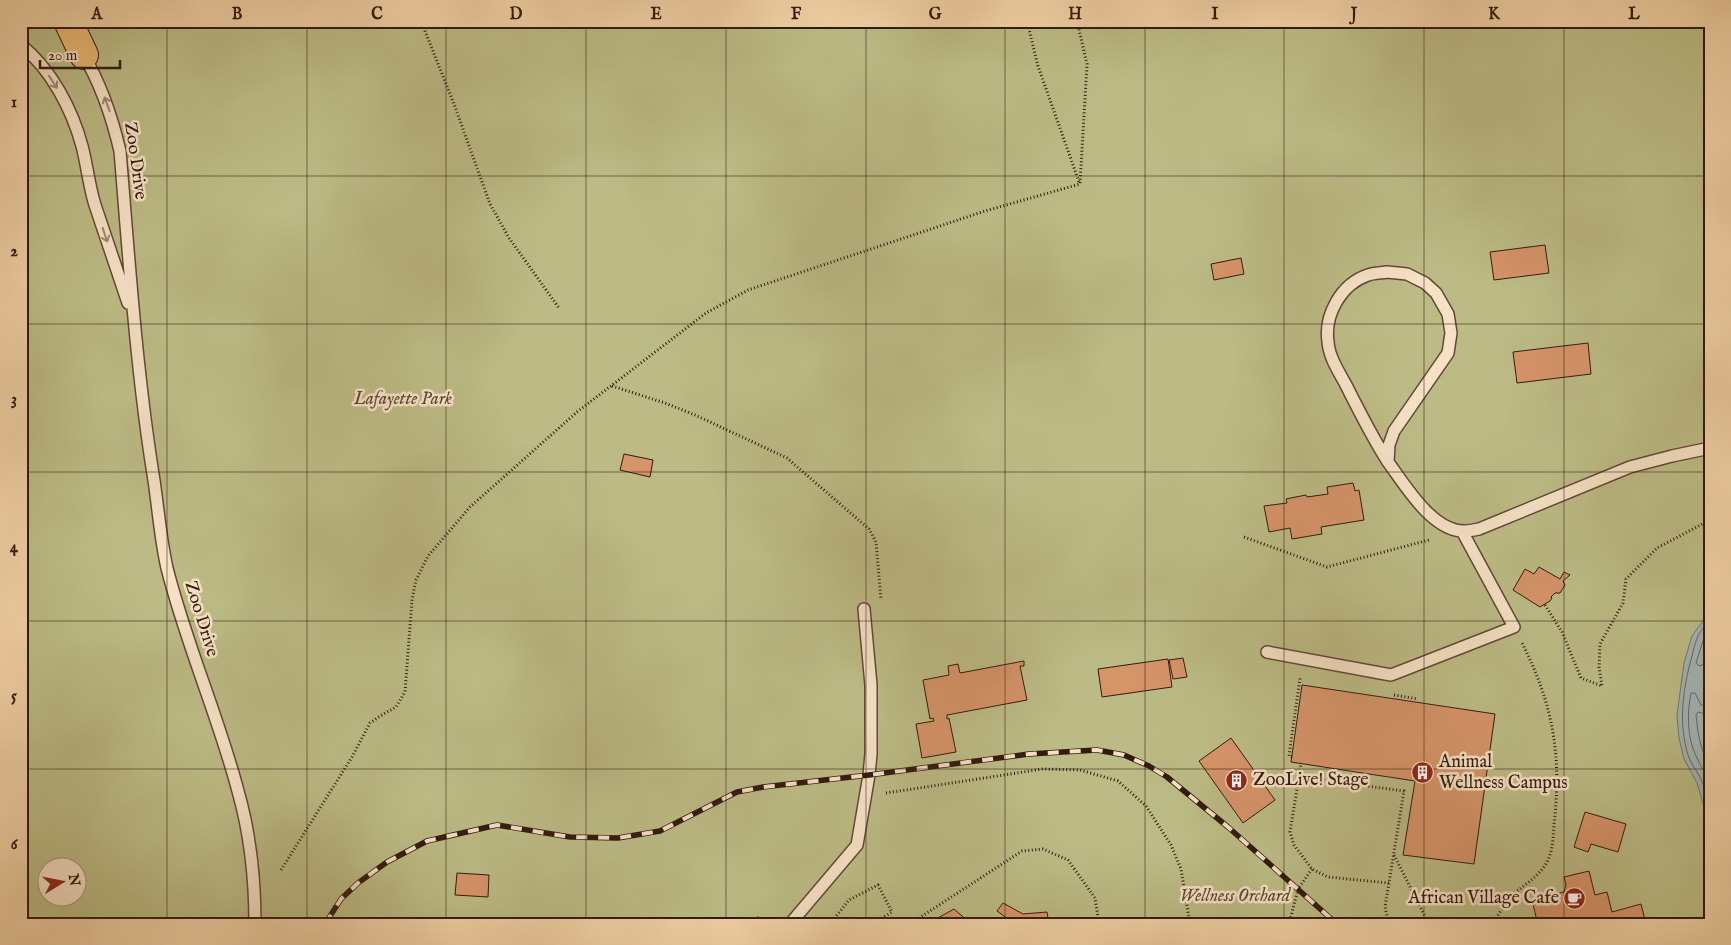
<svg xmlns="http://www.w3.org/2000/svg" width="1731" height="945" viewBox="0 0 1731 945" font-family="'IM FELL English',serif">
	<rect width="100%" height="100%" fill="#f1d1a6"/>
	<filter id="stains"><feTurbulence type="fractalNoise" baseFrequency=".004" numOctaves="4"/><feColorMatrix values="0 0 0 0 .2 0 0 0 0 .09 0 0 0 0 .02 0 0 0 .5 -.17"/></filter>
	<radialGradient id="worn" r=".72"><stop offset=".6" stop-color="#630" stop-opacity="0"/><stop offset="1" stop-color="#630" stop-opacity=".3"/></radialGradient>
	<!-- green -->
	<path fill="#bcbb85" stroke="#786a4a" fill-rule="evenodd" d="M21 21H1710V924H21ZM48 868H78V898H48Z"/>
	<!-- water -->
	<path fill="#a2b4b4" stroke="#767672" d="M1705 618H1710V668L1704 685 1710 704V868L1704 807 1697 783 1684 759 1679 738 1677 715 1684 663 1692 636Z"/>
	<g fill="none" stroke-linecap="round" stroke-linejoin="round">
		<!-- shore -->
		<path stroke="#6a6762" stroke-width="1" d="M1710 623C1698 628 1695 644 1692 656 1683 688 1678 723 1688 755 1691 764 1697 771 1701 779 1706 790 1709 805 1710 817
			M1710 630 1703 641 1696 663 1699 666 1710 662
			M1710 707 1701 705 1695 693H1691C1687 712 1687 738 1696 756 1700 766 1707 775 1710 785
			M1710 715 1698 712 1696 715C1698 735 1700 749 1710 766"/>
	</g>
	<!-- building -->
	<path fill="#d69469" stroke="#331a10" d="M1545 245 1549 273 1494 280 1490 252Z
		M1241 258 1244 274 1214 280 1211 264Z
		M1588 343 1591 374 1517 383 1513 352Z
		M624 454 653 460 650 477 620 470Z
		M1353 483 1355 491 1359 490 1364 520 1321 527 1322 534 1292 539 1290 528 1269 532 1264 506 1287 503 1286 499 1306 495 1307 497 1328 494 1327 487Z
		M1539 567 1560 579 1564 572 1570 575 1563 581 1565 585 1560 593H1555L1551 597 1552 598 1550 601 1540 607 1513 590 1525 569 1534 574Z
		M1183 658 1187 677 1173 679 1169 660Z
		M1168 659 1172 687 1102 697 1098 669Z
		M1024 661V666H1020L1027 700 947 715V719L949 718 956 752 922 758 916 724 934 721 933 718 930 719 923 680 949 675 948 666 958 664 960 673Z
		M1302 685 1495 714 1474 864 1403 855 1415 781 1291 762Z
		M1231 738 1275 800 1243 823 1199 761Z
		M1585 812 1626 824 1618 852 1591 844 1588 852 1574 847Z
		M1589 871 1595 895 1607 892 1612 912 1641 904 1646 924H1533V922L1537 921 1532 900 1564 892 1566 885 1564 877Z
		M457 873 489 875 488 897 455 895Z
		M1003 903 1023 914 1047 912 1049 924H1015L997 911Z
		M954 909 969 922 967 924H936V919Z"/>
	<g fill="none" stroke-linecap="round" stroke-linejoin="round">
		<defs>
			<path id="lane" d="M21 45C51 69 72 109 82 146 87 165 89 186 95 205 106 238 117 271 128 303
				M83 54C101 84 112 117 120 151 129 259 136 367 153 474 158 505 160 537 167 568 186 644 218 715 238 791 250 833 255 880 255 924
				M1387 272 1407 274 1425 283 1436 293 1448 314 1451 333 1448 353 1394 431 1389 445 1388 462C1372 437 1359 411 1346 385 1339 372 1329 357 1328 342 1324 315 1341 284 1368 275 1374 273 1381 273 1387 272Z
				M1388 462C1405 485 1432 531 1464 531 1469 531 1474 530 1479 529L1630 467 1672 456 1710 448
				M1267 652 1391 675 1514 627 1462 531
				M790 924 857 845 869 775 871 754V685L864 609"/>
			<path id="primary" d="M68 21 84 55"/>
		</defs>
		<!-- lane casing -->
		<use href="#lane" stroke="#624836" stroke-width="14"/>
		<!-- primary casing -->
		<use href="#primary" stroke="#331a10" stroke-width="30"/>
		<!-- path -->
		<path stroke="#331a10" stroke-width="3" stroke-dasharray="1 2.5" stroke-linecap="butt" d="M421 21 454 104 490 204 509 238 559 308
			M1027 21 1038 66 1079 182
			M612 386 665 403 695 415 787 458 869 529 876 542 881 600
			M1244 537 1327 567 1429 540
			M1545 605 1562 632 1581 678 1602 686 1599 667 1600 644 1623 603 1626 579 1657 548 1710 520
			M1394 695 1418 699
			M1292 757 1289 756 1300 678
			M1299 777 1301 763
			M886 793 1043 769 1080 770 1118 781 1146 806 1171 845 1181 869 1190 924
			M1394 855 1429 924
			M281 870 352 757 370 723 380 716 396 707 405 692 412 600 416 580 428 556 470 507 577 412 706 313 748 290 985 211 1080 184 1087 64 1077 21
			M1389 883 1328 877 1312 869 1294 845 1290 832 1299 777 1404 791 1385 907 1389 924
			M753 924 758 918 763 924
			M830 924 849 900 878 885 892 912 872 924
			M910 924 1022 851 1043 849 1068 860 1095 898 1099 924
			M1289 924 1298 889 1312 869
			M1492 924C1499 914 1506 902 1515 893 1524 885 1536 878 1543 868 1553 856 1553 839 1554 824 1562 756 1553 704 1522 643"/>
		<!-- lane -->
		<use href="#lane" stroke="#f6e1c5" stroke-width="11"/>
		<!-- primary -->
		<use href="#primary" stroke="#e8b873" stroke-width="28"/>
		<defs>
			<path id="rail" d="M325 924 341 899 358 883 387 862 427 841 497 825 570 837 618 838 660 831 737 792 763 787 869 775 1029 754 1097 750 1124 755 1149 766 1167 777 1228 827 1337 924"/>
		</defs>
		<!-- rail casing -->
		<use href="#rail" stroke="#331a10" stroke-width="5.5"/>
		<!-- rail -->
		<use href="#rail" stroke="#f6e1c5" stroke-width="4" stroke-dasharray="11" stroke-linecap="butt"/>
	</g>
	<!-- one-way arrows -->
	<defs><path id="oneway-shaft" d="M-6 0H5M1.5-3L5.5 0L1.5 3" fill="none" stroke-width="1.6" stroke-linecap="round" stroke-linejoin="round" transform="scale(1.25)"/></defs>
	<g stroke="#9e8774">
		<use href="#oneway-shaft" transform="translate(53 82) rotate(57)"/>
		<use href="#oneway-shaft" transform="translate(107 104) rotate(-110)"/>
		<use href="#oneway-shaft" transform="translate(105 235) rotate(72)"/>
	</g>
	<!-- grid -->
	<path fill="none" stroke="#331a10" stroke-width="1" stroke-opacity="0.55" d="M167 21V924M307 21V924M446 21V924M586 21V924M726 21V924M866 21V924M1005 21V924M1145 21V924M1284 21V924M1424 21V924M1564 21V924M21 176H1710M21 324H1710M21 472H1710M21 621H1710M21 769H1710"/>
	<!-- icons -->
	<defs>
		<symbol id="building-disc" viewBox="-11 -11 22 22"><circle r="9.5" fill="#8f2418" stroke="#f6e1c5"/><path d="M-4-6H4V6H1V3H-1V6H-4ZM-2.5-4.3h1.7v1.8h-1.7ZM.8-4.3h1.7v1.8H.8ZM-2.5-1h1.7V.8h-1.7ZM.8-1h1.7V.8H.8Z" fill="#fff"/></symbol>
		<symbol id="cafe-disc" viewBox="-11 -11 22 22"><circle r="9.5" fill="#8f2418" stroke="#f6e1c5"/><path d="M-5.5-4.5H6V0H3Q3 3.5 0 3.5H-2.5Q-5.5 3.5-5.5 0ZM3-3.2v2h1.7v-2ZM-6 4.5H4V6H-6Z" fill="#fff"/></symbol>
	</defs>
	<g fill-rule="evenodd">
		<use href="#building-disc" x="1410" y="760" width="25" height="25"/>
		<use href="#building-disc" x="1224" y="768" width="25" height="25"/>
		<use href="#cafe-disc" x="1562" y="886" width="25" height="25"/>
	</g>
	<g text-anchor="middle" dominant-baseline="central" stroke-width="5" stroke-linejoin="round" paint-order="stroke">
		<!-- street labels -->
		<g font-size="18" fill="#331a10" stroke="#f6e1c5">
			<text transform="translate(135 161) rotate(82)">Zoo Drive</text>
			<text transform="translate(201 619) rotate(73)">Zoo Drive</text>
		</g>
		<!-- park labels -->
		<g font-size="18" font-style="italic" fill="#5c4a33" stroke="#f6e1c5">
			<text x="403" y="399">Lafayette Park</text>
			<text x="1235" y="896">Wellness Orchard</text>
		</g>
		<!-- poi labels -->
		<g font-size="18" fill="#331a10" stroke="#f6e1c5" text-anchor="start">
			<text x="1439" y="762">Animal<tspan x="1439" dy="21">Wellness Campus</tspan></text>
			<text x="1253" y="780">ZooLive! Stage</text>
			<text x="1559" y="898" text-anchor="end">African Village Cafe</text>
		</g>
	</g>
	<!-- margin -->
	<rect width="1731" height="945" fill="none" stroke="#f1d1a6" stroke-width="55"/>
	<!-- north arrow -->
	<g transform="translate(62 882) rotate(80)"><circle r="24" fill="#f6e1c5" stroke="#a8917d"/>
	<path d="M0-4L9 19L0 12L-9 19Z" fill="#8f2418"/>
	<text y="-8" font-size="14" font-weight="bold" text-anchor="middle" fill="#331a10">N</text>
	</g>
	<!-- scale -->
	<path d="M40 60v8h80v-8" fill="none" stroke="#331a10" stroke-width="2.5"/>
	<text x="48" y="60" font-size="15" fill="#331a10" stroke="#f6e1c5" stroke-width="4" paint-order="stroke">20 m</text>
	<rect x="28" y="28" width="1676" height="890" fill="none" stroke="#331a10" stroke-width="2"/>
	<g font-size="16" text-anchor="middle" font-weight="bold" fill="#331a10">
		<text x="97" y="19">A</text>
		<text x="237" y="19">B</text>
		<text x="377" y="19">C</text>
		<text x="516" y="19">D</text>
		<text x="656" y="19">E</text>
		<text x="796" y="19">F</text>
		<text x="935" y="19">G</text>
		<text x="1075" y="19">H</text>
		<text x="1215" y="19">I</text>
		<text x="1354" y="19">J</text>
		<text x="1494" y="19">K</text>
		<text x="1634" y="19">L</text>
		<text x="14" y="107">1</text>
		<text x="14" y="256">2</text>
		<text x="14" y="404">3</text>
		<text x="14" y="552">4</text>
		<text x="14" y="701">5</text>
		<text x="14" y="849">6</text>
	</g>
	<rect width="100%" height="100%" filter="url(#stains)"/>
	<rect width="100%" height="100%" fill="url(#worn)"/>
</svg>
